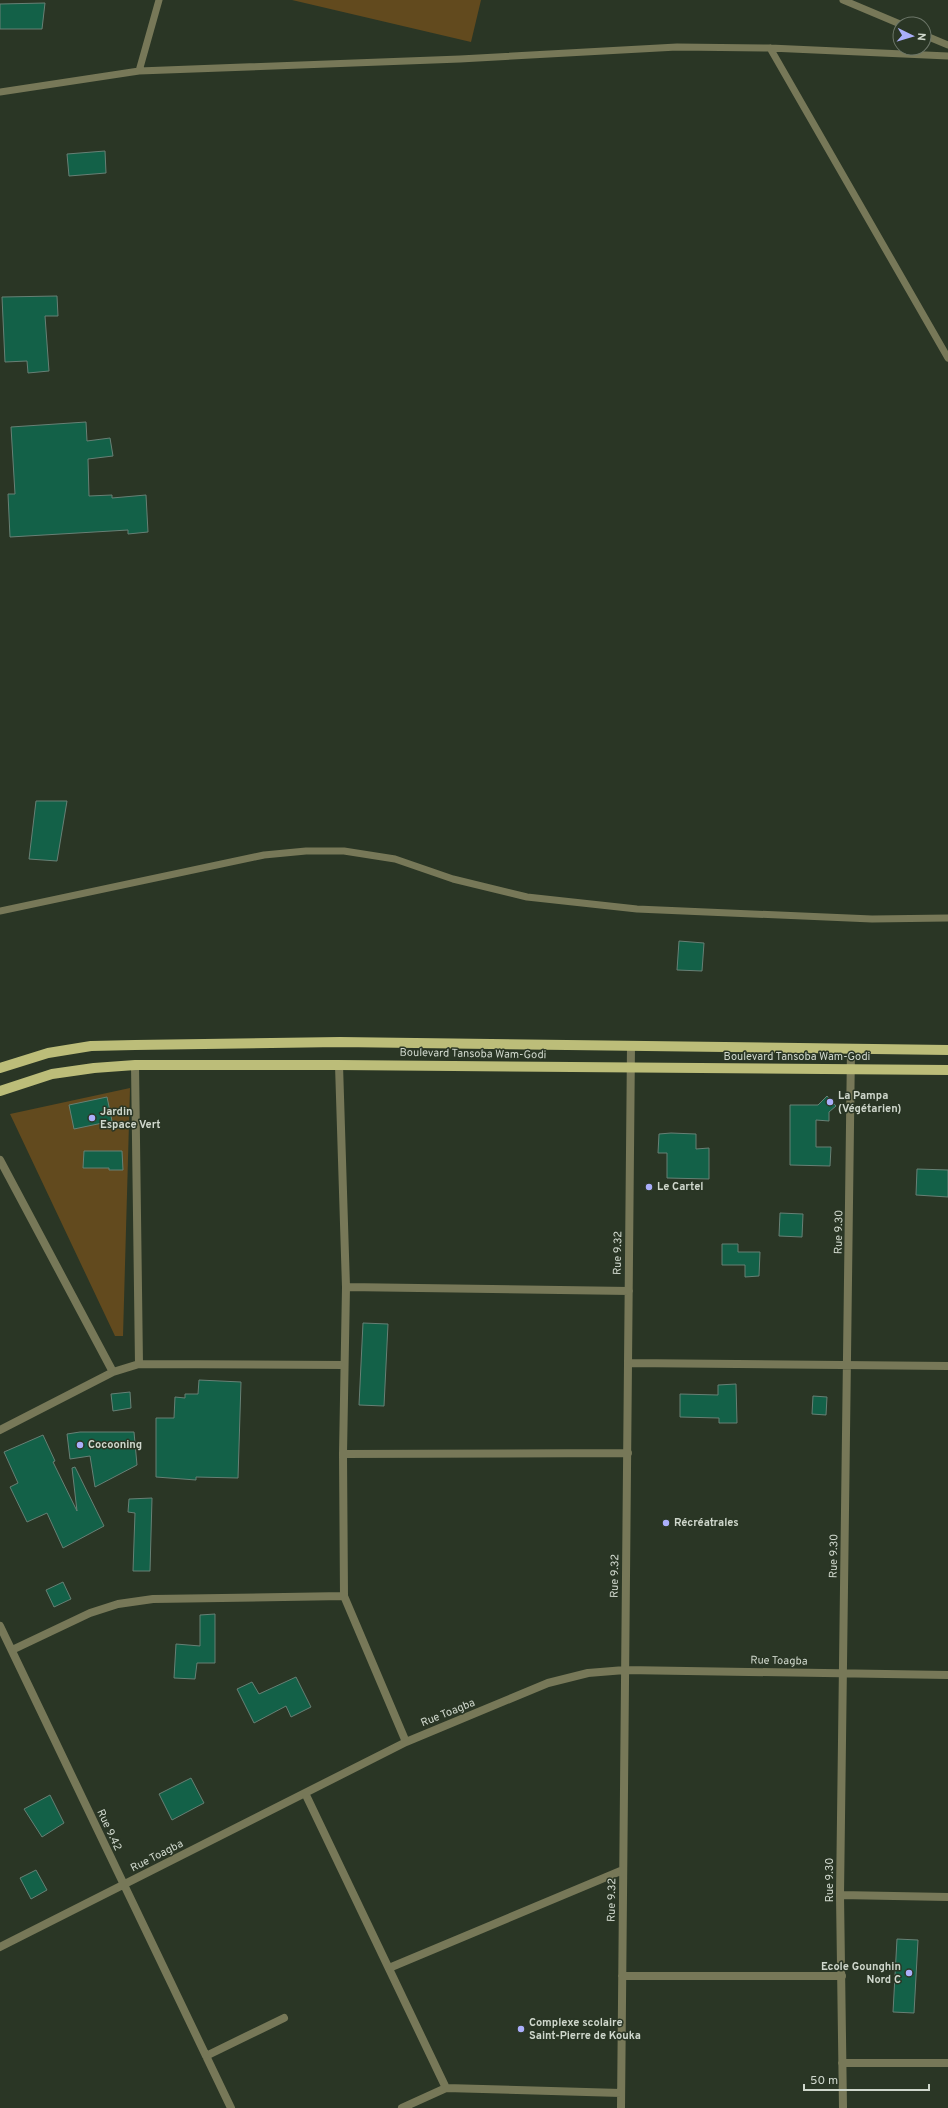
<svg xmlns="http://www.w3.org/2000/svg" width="948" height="2108" viewBox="0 0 948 2108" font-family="Overpass,sans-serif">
	<rect width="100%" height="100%" fill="#2a3625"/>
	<!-- green -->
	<path fill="#624a1e" d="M292 0H481L471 42Z
		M130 1088 123 1336H115L10 1114Z"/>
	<!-- building -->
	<path fill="#136148" stroke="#678075" d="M45 3 42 29H0V4Z
		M105 151 106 173 69 176 67 154Z
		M57 296 58 316H45L49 371 28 373 27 361 5 362 2 297Z
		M86 422 87 441 110 438 113 456 88 459 89 496 112 495V498L146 495 148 532 128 534V530L10 537 8 494H15L11 427Z
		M36 801H67L57 861 29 859Z
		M679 941 704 943 702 971 677 970Z
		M827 1096 836 1106 829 1112V1121L816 1120V1147H831L830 1166 790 1165V1105H818Z
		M107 1097 112 1121 74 1129 69 1105Z
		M671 1133 696 1134V1149L709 1148V1179L667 1178V1153H658L659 1134Z
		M84 1151H122L123 1170H109V1168H83Z
		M917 1169 948 1170V1197L916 1195Z
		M780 1213 803 1214 802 1237 779 1236Z
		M722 1244H738V1252H760L759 1276 745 1277V1265H722Z
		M363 1323 388 1324 384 1406 359 1405Z
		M199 1380 241 1382 238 1478 196 1477V1480L156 1477V1418H174L175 1397 185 1398V1394H198Z
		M736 1384 737 1423H719V1418L680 1417V1394L718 1395V1385Z
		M130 1392 131 1408 113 1411 111 1394Z
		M813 1396 827 1397 826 1415 812 1414Z
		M80 1432H134L137 1465 95 1487 90 1456 70 1459 67 1434Z
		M43 1435 55 1461 53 1462 77 1511 72 1468 75 1467 104 1526 63 1548 47 1513 27 1522 10 1487 18 1483 4 1452Z
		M152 1498 150 1571H133L135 1513 128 1512 129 1499Z
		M63 1582 71 1599 54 1607 46 1590Z
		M215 1614V1663H197L195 1679 174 1678 176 1644 200 1646V1615Z
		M296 1677 311 1707 291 1717 286 1706 254 1723 237 1689 252 1682 259 1694Z
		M191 1778 204 1803 172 1820 159 1794Z
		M50 1795 64 1823 42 1837 24 1809Z
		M36 1870 47 1890 31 1899 20 1878Z
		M897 1939 918 1940 914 2013 893 2012Z"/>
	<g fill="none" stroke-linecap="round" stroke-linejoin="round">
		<!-- lane -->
		<path stroke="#777858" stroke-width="7" d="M843 0 900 24
			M924 35 948 45
			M770 48 948 358
			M139 71 460 59 677 47 770 48 948 56
			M0 92 139 71 159 0
			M0 911 264 855 306 851H344L395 859 453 879 527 897 637 909 872 919 948 918"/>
		<!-- street -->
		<path stroke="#777858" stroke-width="8" d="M135 1065 139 1364
			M339 1065 346 1287 343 1454 344 1596 406 1742
			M0 1160 113 1372
			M346 1287 629 1291
			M629 1363 948 1366
			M0 1430 113 1372 139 1364 344 1365
			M343 1454 628 1453
			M0 1626 231 2108
			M12 1650 90 1613 118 1604 153 1599 344 1596
			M305 1793 446 2088
			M840 1895 948 1897
			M0 1947 406 1742 548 1683 588 1673 625 1670 948 1675
			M389 1968 623 1870
			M622 1976H842
			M206 2056 284 2018
			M842 2063H948
			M402 2108 446 2088 621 2093
			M621 2108 631 1045
			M843 2108 840 1895 851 1049"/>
		<!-- primary -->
		<path stroke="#bcbd79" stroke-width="10" d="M0 1068 48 1053 91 1046 135 1045 340 1042 948 1050
			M0 1091 52 1074 94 1068 135 1065H339L948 1070"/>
	</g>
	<!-- markers -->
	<g fill="#abaffb" stroke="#2a3625" stroke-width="1.5">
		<circle cx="830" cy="1102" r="4"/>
		<circle cx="92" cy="1118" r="4"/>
		<circle cx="649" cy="1187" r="4"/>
		<circle cx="80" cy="1445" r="4"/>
		<circle cx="666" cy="1523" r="4"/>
		<circle cx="909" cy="1973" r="4"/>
		<circle cx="521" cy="2029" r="4"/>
	</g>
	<g text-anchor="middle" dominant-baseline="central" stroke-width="3" stroke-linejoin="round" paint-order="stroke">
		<!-- street labels -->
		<g font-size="11" fill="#cfd7cc" stroke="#2a3625">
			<text transform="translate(473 1054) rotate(1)">Boulevard Tansoba Wam-Godi</text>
			<text x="797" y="1057">Boulevard Tansoba Wam-Godi</text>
			<text transform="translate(839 1232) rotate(-89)">Rue 9.30</text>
			<text transform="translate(618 1253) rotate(-89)">Rue 9.32</text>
			<text transform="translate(834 1556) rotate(-89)">Rue 9.30</text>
			<text transform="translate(615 1576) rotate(-89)">Rue 9.32</text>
			<text transform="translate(779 1661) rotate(1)">Rue Toagba</text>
			<text transform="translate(448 1713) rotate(-22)">Rue Toagba</text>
			<text transform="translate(109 1830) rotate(65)">Rue 9.42</text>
			<text transform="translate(157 1856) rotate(-27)">Rue Toagba</text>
			<text transform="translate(830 1880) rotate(-90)">Rue 9.30</text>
			<text transform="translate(612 1900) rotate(-89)">Rue 9.32</text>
		</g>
		<!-- poi labels -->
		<g font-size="11" font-weight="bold" fill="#cfd7cc" stroke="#2a3625" text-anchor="start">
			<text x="838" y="1096">La Pampa<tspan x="838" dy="13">(Végétarien)</tspan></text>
			<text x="100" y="1112">Jardin<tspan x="100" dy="13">Espace Vert</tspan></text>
			<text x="657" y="1187">Le Cartel</text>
			<text x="88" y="1445">Cocooning</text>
			<text x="674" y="1523">Récréatrales</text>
			<text x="901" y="1967" text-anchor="end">Ecole Gounghin<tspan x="901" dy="13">Nord C</tspan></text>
			<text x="529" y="2023">Complexe scolaire<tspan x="529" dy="13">Saint-Pierre de Kouka</tspan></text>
		</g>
	</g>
	<!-- north arrow -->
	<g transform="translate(912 36) rotate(95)"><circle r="19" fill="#2a3625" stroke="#6c7668"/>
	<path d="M0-3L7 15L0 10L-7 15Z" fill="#abaffb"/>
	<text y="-6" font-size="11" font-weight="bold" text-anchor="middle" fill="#cfd7cc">N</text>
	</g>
	<!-- scale -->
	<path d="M804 2084v6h125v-6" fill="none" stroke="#cfd7cc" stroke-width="2"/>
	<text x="810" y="2084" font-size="12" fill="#cfd7cc" stroke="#2a3625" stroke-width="3" paint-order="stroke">50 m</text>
</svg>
